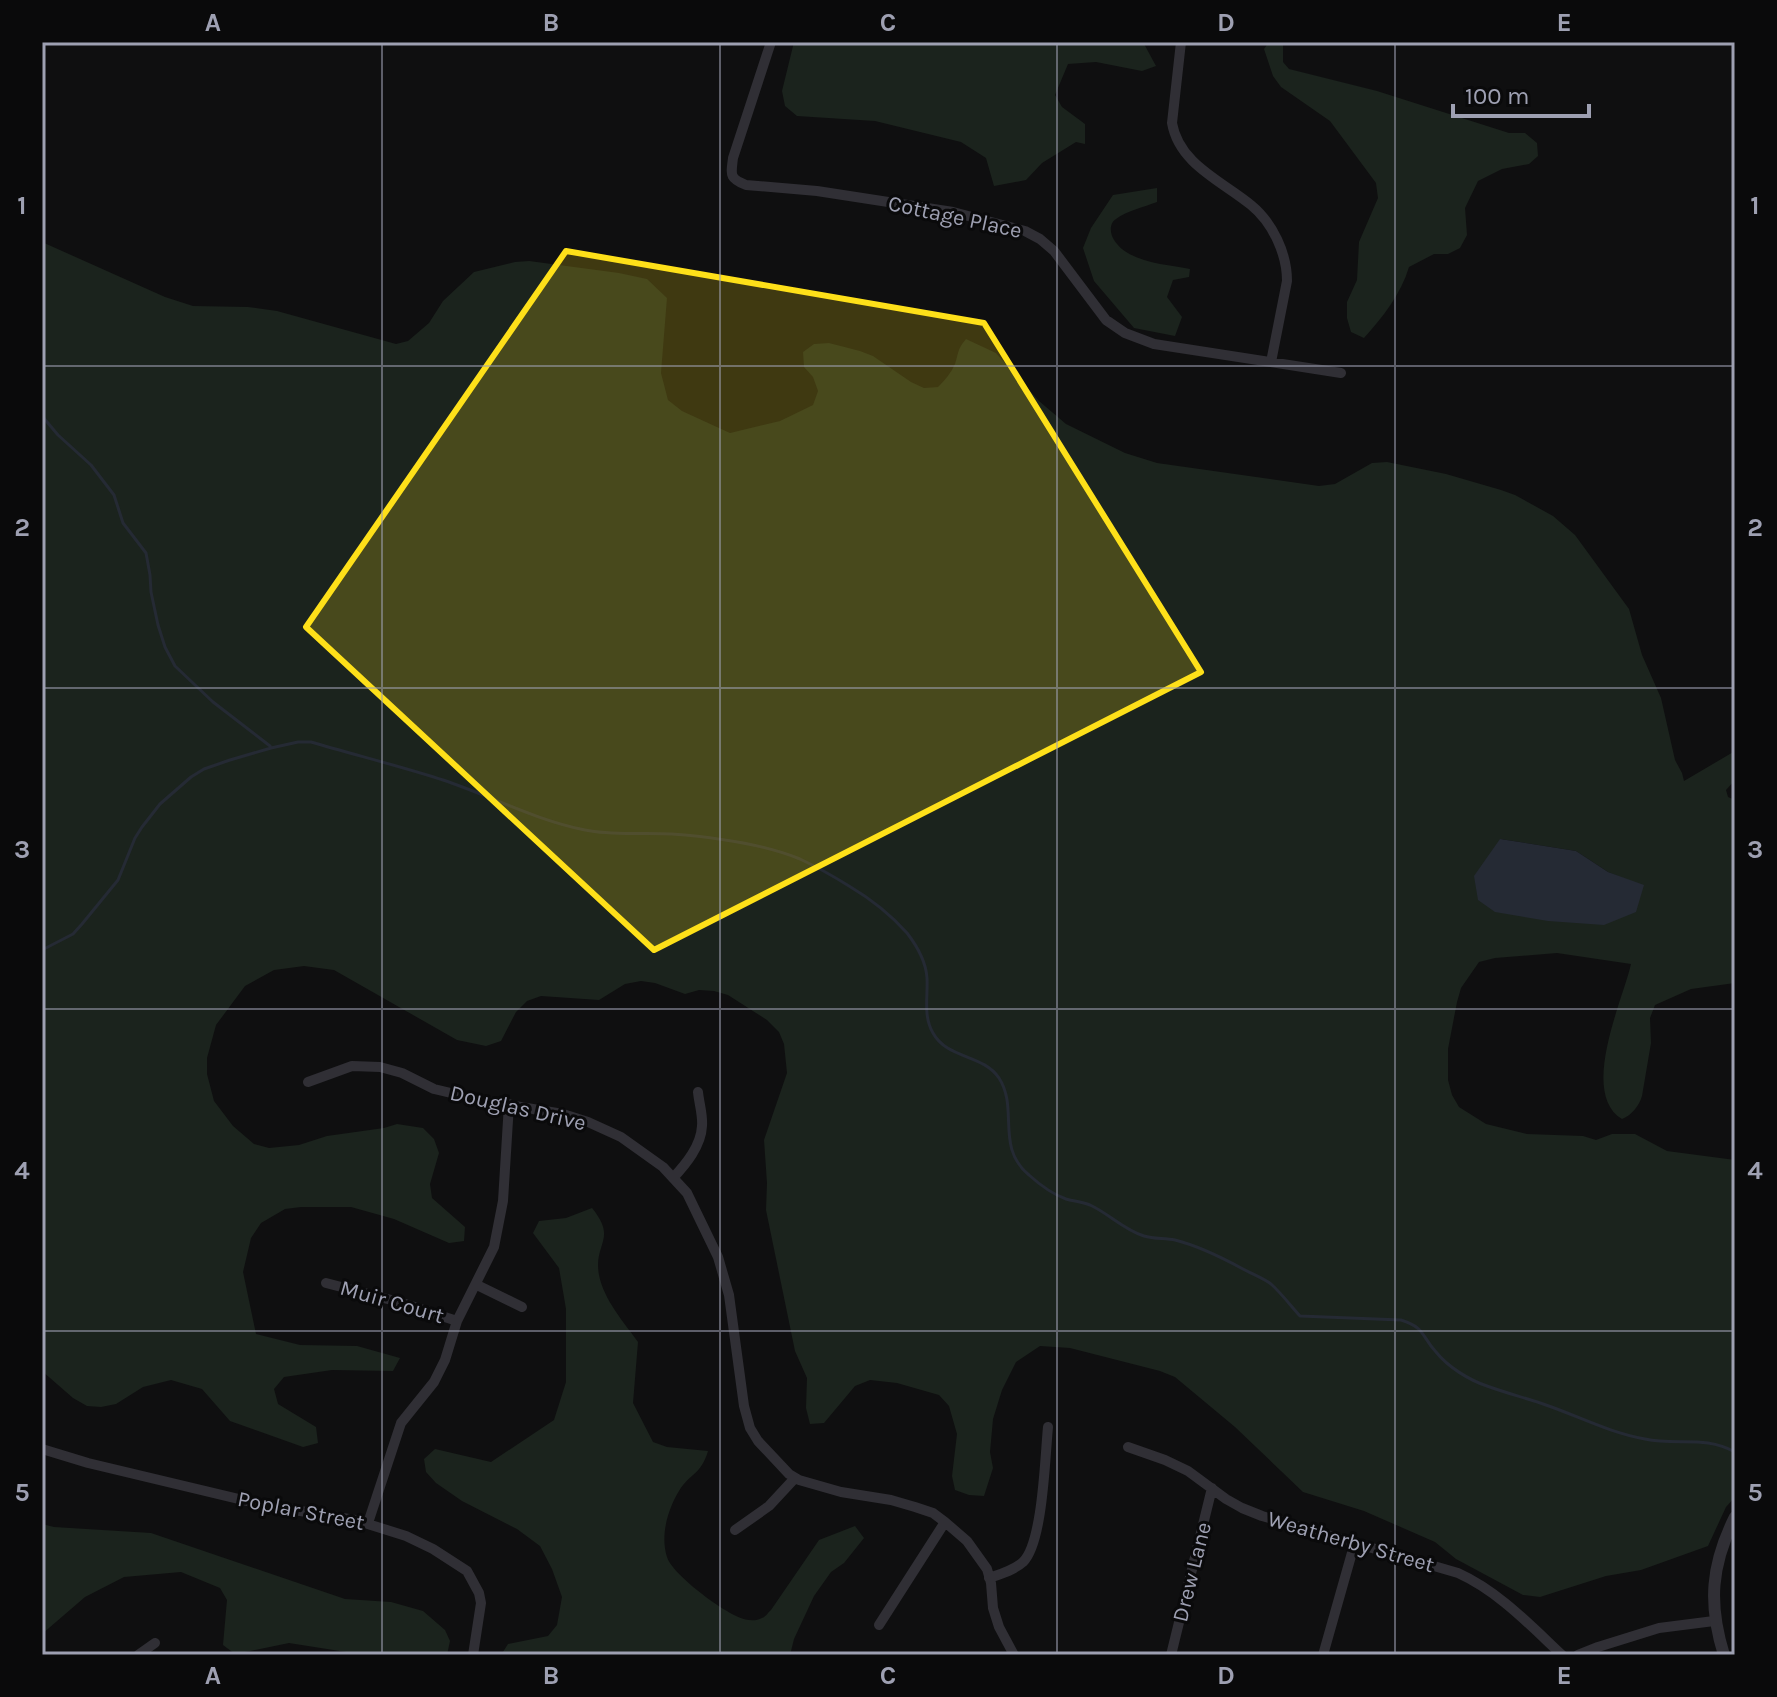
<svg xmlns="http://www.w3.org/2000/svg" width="1777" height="1697" viewBox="0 0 1777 1697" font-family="Karla,sans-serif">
	<rect width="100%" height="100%" fill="#0f0f10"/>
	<!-- green -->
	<path fill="#1b231d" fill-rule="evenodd" d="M794 42H1143L1156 66 1142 71 1096 62 1068 64 1055 95 1062 107 1085 124V144L1076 142 1042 163 1026 180 994 186 986 158 961 142 875 121 797 116 785 106 782 91Z
		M1269 42H1283V62L1289 69 1377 91 1509 133H1525L1537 143 1538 156 1529 164 1502 169 1478 181 1465 208 1467 235 1460 248 1448 254H1434L1409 267C1401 294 1383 317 1364 338L1351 332 1347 318V302L1357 280 1359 242 1378 198 1376 183 1330 121 1281 87 1273 76 1264 49Z
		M1157 188V202C1144 207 1126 211 1116 219 1110 223 1110 230 1112 236 1124 263 1166 264 1190 269L1189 277 1173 280 1167 297 1182 317 1175 336 1134 328 1094 281 1083 248 1091 228 1113 195Z
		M42 242 165 297 193 306 248 307 277 311 396 344 408 341 429 323 443 301 474 272 515 262 529 261 619 273 647 279 667 298 661 373 668 400 682 411 730 433 780 421 813 405 818 391 813 377 804 367 803 352 814 344 829 343 860 351 873 356 911 382 924 388 938 387C945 380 951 373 955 364 959 352 957 350 966 339L996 353 1039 401 1066 424 1125 453 1157 463 1319 486 1335 484 1372 463 1387 462 1446 474 1501 490 1515 495 1553 516 1575 535 1629 609 1642 655 1661 698 1675 760 1682 773 1684 781 1735 751V780L1726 790 1728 797 1735 800V983L1691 989 1655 1005 1650 1018 1651 1043 1642 1096C1639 1106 1632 1115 1622 1119 1579 1093 1623 1000 1631 964L1557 953 1495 958 1479 962 1461 988 1457 1002 1448 1049V1080L1452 1095 1459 1107 1486 1124 1527 1134 1583 1136 1596 1140 1612 1134H1635L1667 1151 1735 1160V1497L1726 1507 1708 1546 1641 1570 1606 1576 1540 1597 1523 1595 1456 1559 1435 1542 1364 1511 1303 1492 1235 1427 1175 1377 1160 1371 1070 1348 1040 1346 1016 1362 1002 1390 993 1419 990 1452 993 1468 984 1496 969 1495 955 1490 952 1476 957 1434 949 1406 939 1395 897 1383 870 1380 855 1386 824 1423 810 1424 806 1408 807 1378 795 1351 766 1210 767 1183 764 1140 787 1073 784 1044 779 1032 767 1020 728 995 714 991 699 990 685 994 655 983 641 981 625 984 599 1000 541 996 527 1001 516 1012 501 1041 486 1046 457 1040 334 970 304 966 274 970 245 986 216 1025 207 1058V1074L214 1101 233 1126 254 1144 269 1148 299 1145 327 1136 384 1128 397 1124 423 1128 434 1139 439 1153 430 1184 432 1198 465 1227 464 1241 449 1243 394 1219 351 1207H301L285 1209 261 1223 251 1238 243 1272 256 1334 300 1345 357 1346 400 1358 393 1371 332 1370 284 1377 274 1389 278 1404 316 1427 318 1443 303 1447 230 1421 202 1389 171 1380 143 1387 116 1404 101 1407 87 1406 73 1398 42 1371ZM1500 839 1576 851 1608 872 1643 886Z
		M592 1208C618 1240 593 1243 599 1275 604 1300 623 1321 638 1342L633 1403 653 1442 667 1447 708 1451C701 1475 690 1473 679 1491 668 1509 660 1535 667 1557 671 1572 712 1603 727 1611 736 1617 751 1624 762 1618 766 1617 768 1612 771 1610L819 1540 855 1526 864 1538 844 1563 831 1572 814 1596 794 1639 790 1655H501L508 1644 548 1636 557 1625 562 1597 552 1569 540 1546 517 1529 462 1501 436 1483 426 1472 424 1459 435 1449 491 1462 554 1420 566 1382V1309L559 1268 533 1233 539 1221 566 1218Z
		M42 1524 54 1527 151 1533 345 1599 391 1602 423 1611 445 1630 450 1641 447 1655H365L289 1643 235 1654 223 1645 227 1600 220 1588 181 1572 124 1577 85 1597 42 1634Z"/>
	<!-- water -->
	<path fill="#252a34" d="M1500 839 1576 851 1608 872 1644 885 1636 912 1604 925 1548 921 1495 912 1478 900 1474 876Z"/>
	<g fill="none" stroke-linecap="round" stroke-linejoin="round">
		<!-- stream -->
		<path stroke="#252a34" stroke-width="3" d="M42 416 58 435 91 465 114 495 123 523 146 553 150 575 151 592 158 625 165 647 175 666 213 702 270 746
			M42 950 73 934 82 924 118 880 135 838 142 827 160 804 191 777 204 769 230 760 271 748 298 742H311C355 755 400 766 443 780 491 796 535 820 585 830 614 836 642 832 672 834 712 837 763 844 800 859 817 867 833 876 849 886 871 899 890 914 907 933 917 946 926 962 927 978 928 997 923 1016 933 1033 947 1059 983 1054 999 1078 1019 1109 995 1147 1029 1175 1040 1185 1052 1194 1066 1199 1073 1201 1082 1202 1090 1205 1108 1213 1124 1230 1144 1236 1154 1239 1164 1238 1175 1240 1199 1246 1221 1257 1243 1269 1252 1274 1263 1278 1271 1284 1281 1293 1291 1306 1300 1316L1401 1320C1426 1328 1421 1336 1436 1352 1448 1367 1469 1380 1487 1386 1506 1393 1526 1398 1546 1405 1578 1416 1610 1433 1645 1439 1677 1446 1705 1435 1735 1452"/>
		<!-- minor -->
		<path stroke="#302f35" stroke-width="10" d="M771 42 733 158C731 175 729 178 746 185L817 191 953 212 1025 231 1040 239 1054 251 1106 320 1125 333 1154 344 1341 373
			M1181 42 1172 123C1179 164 1222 181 1251 205 1273 223 1287 254 1287 281L1271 362
			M308 1082 352 1066 380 1067 402 1073 434 1089 485 1101 563 1114 588 1122 621 1137 663 1167 687 1193 718 1257 729 1295 744 1406 750 1428 758 1441 789 1474 799 1480 841 1492 891 1500 915 1507 933 1513 945 1522 967 1541 987 1569 991 1583 993 1608 999 1627 1014 1655
			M673 1178C686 1164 701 1146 702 1126 703 1115 699 1103 698 1092
			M326 1283 399 1302 457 1321
			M477 1285 522 1307
			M1128 1447 1165 1460 1188 1471 1226 1499 1242 1508 1262 1516 1458 1573C1498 1591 1530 1625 1562 1655
			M42 1449 88 1463 264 1505 355 1520 406 1536 433 1549 467 1571 479 1593 481 1603 473 1655
			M368 1523 401 1423 434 1382 445 1360 457 1321 494 1247 503 1201 509 1104
			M735 1530 769 1506 795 1478
			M989 1578C1001 1574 1014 1570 1023 1562 1043 1543 1045 1456 1048 1427
			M879 1625 945 1522
			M138 1655 155 1643
			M1171 1655 1212 1488
			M1323 1655 1355 1542
			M1578 1655 1598 1647 1659 1628 1714 1621"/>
		<!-- tertiary -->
		<path stroke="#302f35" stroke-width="12" d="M1724 1655C1708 1604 1711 1565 1735 1517"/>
	</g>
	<!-- marked area -->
	<path fill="#fee019" fill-opacity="0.2" stroke="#fee019" stroke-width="6" stroke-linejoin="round" d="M566 251 984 323 1201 672 654 950 306 627Z"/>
	<!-- grid -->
	<path fill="none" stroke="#9ea0b2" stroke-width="2" stroke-opacity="0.55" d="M382 42V1655M720 42V1655M1057 42V1655M1395 42V1655M42 366H1735M42 688H1735M42 1009H1735M42 1331H1735"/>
	<g text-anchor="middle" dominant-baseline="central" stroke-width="6" stroke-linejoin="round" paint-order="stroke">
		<!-- street labels -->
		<g font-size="22" fill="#9ea0b2" stroke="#0a0a0b">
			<text transform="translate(955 217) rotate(12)">Cottage Place</text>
			<text transform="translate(518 1108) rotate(13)">Douglas Drive</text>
			<text transform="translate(392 1302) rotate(16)">Muir Court</text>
			<text transform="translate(301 1511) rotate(11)">Poplar Street</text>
			<text transform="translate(1351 1542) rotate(16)">Weatherby Street</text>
			<text transform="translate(1192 1572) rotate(-76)">Drew Lane</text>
		</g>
	</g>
	<!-- border -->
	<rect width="1777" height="1697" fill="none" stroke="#0a0a0b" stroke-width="88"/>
	<!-- scale -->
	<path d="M1453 104v12h136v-12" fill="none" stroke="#9ea0b2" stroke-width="4"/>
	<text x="1465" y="104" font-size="24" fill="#9ea0b2" stroke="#0a0a0b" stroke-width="6" paint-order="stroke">100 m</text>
	<rect x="44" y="44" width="1689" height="1609" fill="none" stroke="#9ea0b2" stroke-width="3"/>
	<g font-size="26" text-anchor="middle" font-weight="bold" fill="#9ea0b2">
		<text x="213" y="31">A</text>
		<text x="551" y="31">B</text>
		<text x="888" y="31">C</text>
		<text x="1226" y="31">D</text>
		<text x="1564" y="31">E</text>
		<text x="22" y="214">1</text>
		<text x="1755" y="214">1</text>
		<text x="22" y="536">2</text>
		<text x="1755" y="536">2</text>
		<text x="22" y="858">3</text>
		<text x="1755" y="858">3</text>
		<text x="22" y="1179">4</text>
		<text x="1755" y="1179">4</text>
		<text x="22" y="1501">5</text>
		<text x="1755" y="1501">5</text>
		<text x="213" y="1684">A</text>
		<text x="551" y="1684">B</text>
		<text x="888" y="1684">C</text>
		<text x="1226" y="1684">D</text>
		<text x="1564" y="1684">E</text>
	</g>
</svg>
